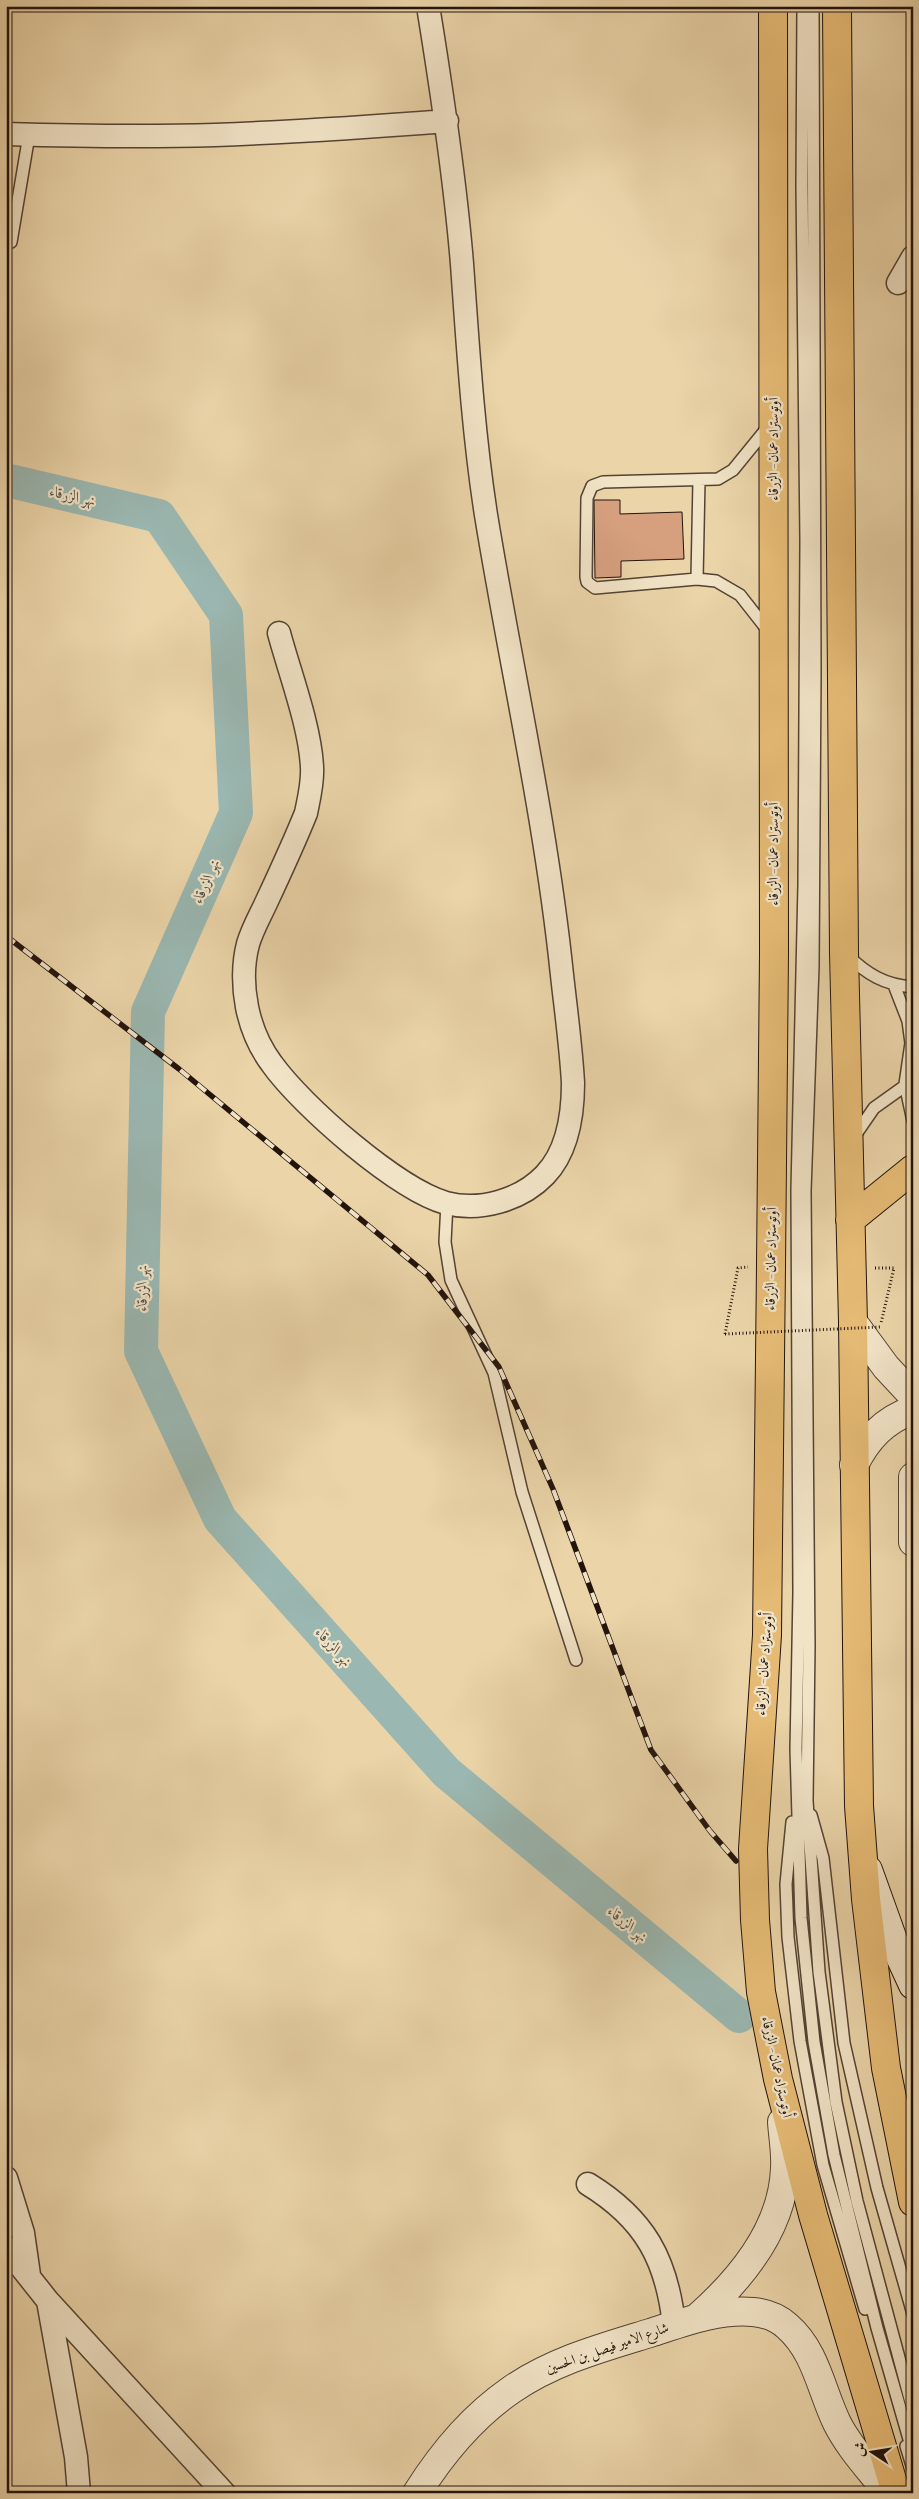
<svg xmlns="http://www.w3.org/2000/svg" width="919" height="2499" viewBox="0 0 919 2499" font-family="'IM FELL French Canon',Amiri,serif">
	<rect width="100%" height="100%" fill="#ead4a8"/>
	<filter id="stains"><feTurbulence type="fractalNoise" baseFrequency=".004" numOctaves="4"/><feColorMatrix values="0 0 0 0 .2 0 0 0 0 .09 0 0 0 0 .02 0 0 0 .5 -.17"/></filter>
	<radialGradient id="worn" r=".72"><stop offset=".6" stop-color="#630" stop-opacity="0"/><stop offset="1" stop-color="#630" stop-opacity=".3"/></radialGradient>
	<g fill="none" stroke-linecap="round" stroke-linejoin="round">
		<!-- river -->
		<path stroke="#9ab7b1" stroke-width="34" d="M6 480 159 516 226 615 236 813 148 1012 141 1351 220 1519 446 1772 739 2016"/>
	</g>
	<!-- building -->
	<path fill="#d6a07f" stroke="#22130d" d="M594 500H620V514L682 512 684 559 621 561V577L595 578Z"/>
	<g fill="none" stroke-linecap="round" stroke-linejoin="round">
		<defs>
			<path id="service" d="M803 6 802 186 806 541 804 885 797 1190 799 1593 796 1749 801 1918 814 2042 834 2155 877 2328 913 2453
				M813 6 815 673 813 966 805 1191 809 1646 807 1801 819 1972 836 2102 857 2201 913 2410
				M11 242 29 135
				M768 427 733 470 718 479 603 482 592 486 587 498 586 577 587 582 595 588 697 579 716 581 740 595 769 632
				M697 579 699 480
				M847 955C867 974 884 985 913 987
				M894 985 908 1021 911 1043 905 1084 913 1121
				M854 1137 874 1108 909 1083
				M447 1203 445 1242 451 1280 494 1373 522 1492 576 1660
				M811 1815 823 1858 844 2043 877 2188 913 2314
				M792 1822 786 1884 788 1937 800 2041 823 2165 865 2309
				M906 2446 913 2469"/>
			<path id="minor" d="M6 134C76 136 146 137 215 135 293 132 370 127 447 121
				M898 283 913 257
				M279 633C290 674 310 726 312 767 313 783 309 798 306 813 294 843 280 873 266 903 260 916 252 930 248 944 243 963 243 987 247 1007 251 1027 260 1048 272 1064 302 1106 397 1189 446 1203 480 1212 521 1200 545 1175 568 1151 573 1115 573 1083 571 1047 566 1011 562 975 546 820 511 668 486 515 473 431 468 348 462 264 455 178 442 92 428 6
				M6 2178 23 2233 29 2275
				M588 2184C645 2219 667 2260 674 2325
				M6 2248 48 2301 224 2493
				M48 2301 76 2457 79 2493"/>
			<path id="tertiary" d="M853 1322 886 1367 913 1396
				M854 1465C867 1439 884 1420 913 1410
				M913 1477V1542
				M698 2317C741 2279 783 2229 785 2168 786 2153 783 2137 782 2122
				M417 2493C442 2453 472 2417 511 2390 553 2361 601 2348 650 2333 684 2322 717 2309 753 2312 765 2313 778 2318 787 2326 816 2351 821 2390 837 2423 850 2449 871 2470 888 2493"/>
			<path id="secondary" d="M868 1870 896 1948 913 1985"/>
			<path id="trunk" d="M773 6 774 953 771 1266 767 1635 753 1849 755 1920 761 1992 778 2079 813 2215 896 2493
				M837 6 844 953 853 1322 859 1806 866 1899 886 2068 913 2202
				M850 1220 913 1169"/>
		</defs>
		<!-- service casing -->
		<use href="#service" stroke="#544334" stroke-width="14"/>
		<!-- minor casing -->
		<use href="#minor" stroke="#544334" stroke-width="25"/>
		<!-- tertiary casing -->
		<use href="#tertiary" stroke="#544334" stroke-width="30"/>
		<!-- secondary casing -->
		<use href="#secondary" stroke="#22130d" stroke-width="30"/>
		<!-- trunk casing -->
		<use href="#trunk" stroke="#22130d" stroke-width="30"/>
		<!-- path -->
		<path stroke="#22130d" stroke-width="3" stroke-dasharray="1 2.5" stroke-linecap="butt" d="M875 1268H894L881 1323
			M725 1334 738 1268 748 1267"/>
		<!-- service -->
		<use href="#service" stroke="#f1e3c6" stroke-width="11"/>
		<!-- minor -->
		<use href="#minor" stroke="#f1e3c6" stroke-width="22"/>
		<!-- tertiary -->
		<use href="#tertiary" stroke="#f1e3c6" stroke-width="28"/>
		<!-- secondary -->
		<use href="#secondary" stroke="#f1e3c6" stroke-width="28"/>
		<!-- trunk -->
		<use href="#trunk" stroke="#e5ba74" stroke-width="28"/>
		<defs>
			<path id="rail" d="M6 936 179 1069 428 1275 499 1367 553 1489 651 1750 710 1831 736 1861"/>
		</defs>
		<!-- rail casing -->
		<use href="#rail" stroke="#22130d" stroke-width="5.5"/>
		<!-- rail -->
		<use href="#rail" stroke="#f1e3c6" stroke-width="4" stroke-dasharray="11" stroke-linecap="butt"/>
		<!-- path-bridge -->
		<path stroke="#22130d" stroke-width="3" stroke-dasharray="1 2.5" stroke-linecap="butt" d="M725 1334 880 1327"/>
	</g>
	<g text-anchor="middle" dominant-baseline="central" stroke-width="4.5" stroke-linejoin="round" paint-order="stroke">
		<!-- street labels -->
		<g font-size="14" fill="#22130d" stroke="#f1e3c6">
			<text transform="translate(773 449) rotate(-90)">أوتوستراد عمان - الزرقاء</text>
			<text transform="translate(773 854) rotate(-90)">أوتوستراد عمان - الزرقاء</text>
			<text transform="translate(771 1259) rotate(-89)">أوتوستراد عمان - الزرقاء</text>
			<text transform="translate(764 1664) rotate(-86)">أوتوستراد عمان - الزرقاء</text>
			<text transform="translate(777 2067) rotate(78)">أوتوستراد عمان - الزرقاء</text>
			<text transform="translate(607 2348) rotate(-19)">شارع الامير فيصل بن الحسين</text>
		</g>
		<!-- water labels -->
		<g font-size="15" font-style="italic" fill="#4c4c46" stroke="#f1e3c6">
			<text transform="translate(73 496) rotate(13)">نهر الزرقاء</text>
			<text transform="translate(206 881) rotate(-66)">نهر الزرقاء</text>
			<text transform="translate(142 1288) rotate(-89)">نهر الزرقاء</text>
			<text transform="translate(334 1647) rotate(48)">نهر الزرقاء</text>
			<text transform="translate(628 1924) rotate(40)">نهر الزرقاء</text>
		</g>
	</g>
	<!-- margin -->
	<rect width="919" height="2499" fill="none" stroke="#ead4a8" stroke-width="25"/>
	<rect x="8" y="8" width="904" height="2484" fill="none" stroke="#22130d" stroke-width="2.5"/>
	<rect x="12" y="12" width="894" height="2474" fill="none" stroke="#22130d"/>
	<!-- north arrow -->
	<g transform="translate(872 2452) rotate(282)" stroke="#f1e3c6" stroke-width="4" paint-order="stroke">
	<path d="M0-4L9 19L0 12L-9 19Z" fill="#22130d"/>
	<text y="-8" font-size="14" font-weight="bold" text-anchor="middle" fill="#22130d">ش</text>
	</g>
	<rect width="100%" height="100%" filter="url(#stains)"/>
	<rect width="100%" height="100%" fill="url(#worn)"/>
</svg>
